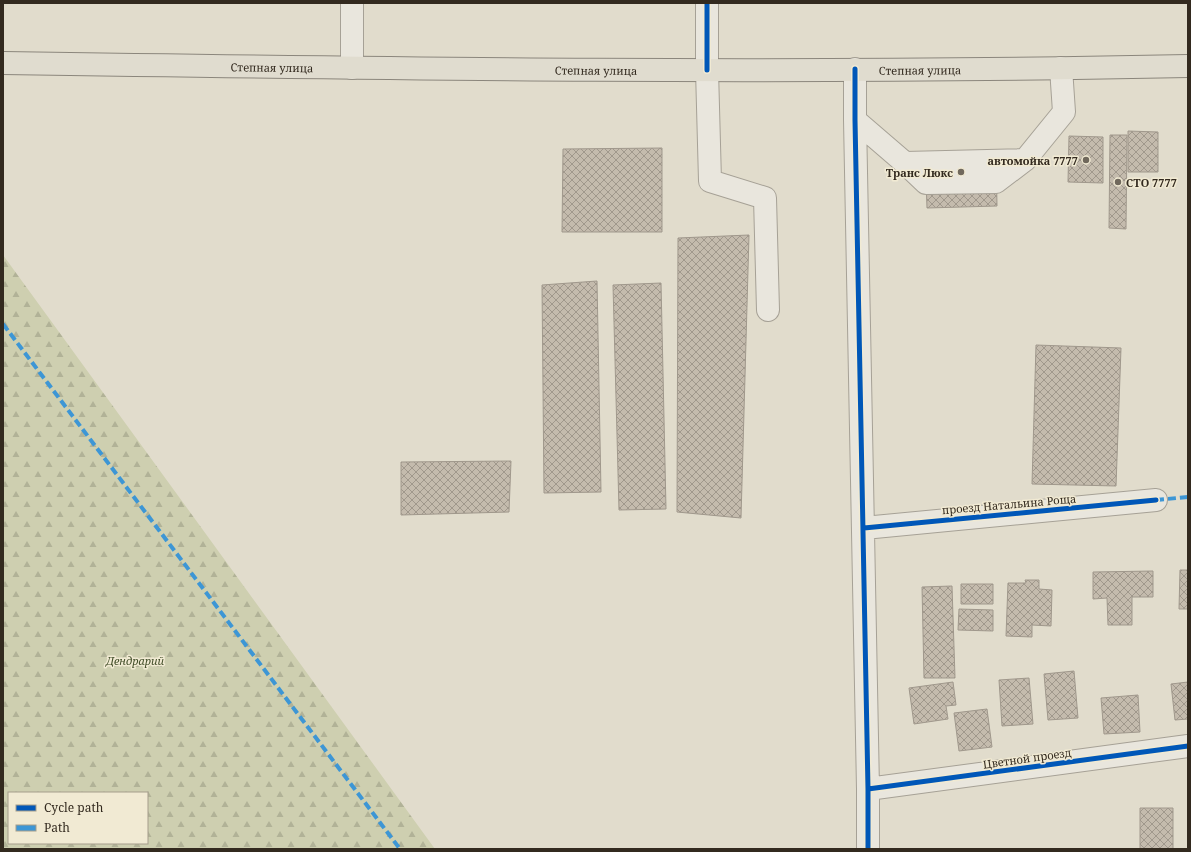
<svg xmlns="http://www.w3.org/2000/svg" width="1191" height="852" viewBox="0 0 1191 852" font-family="'Noto Serif',serif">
	<defs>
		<pattern id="forest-firs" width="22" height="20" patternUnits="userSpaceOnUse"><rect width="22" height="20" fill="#cecfb0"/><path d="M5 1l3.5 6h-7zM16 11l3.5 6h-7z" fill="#b1b297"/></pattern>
		<pattern id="building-cross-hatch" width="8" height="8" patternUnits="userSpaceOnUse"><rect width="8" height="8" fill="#c4bbad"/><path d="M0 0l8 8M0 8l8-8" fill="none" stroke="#a0988c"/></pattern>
	</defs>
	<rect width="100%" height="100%" fill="#e1dccc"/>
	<!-- forest -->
	<path fill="url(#forest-firs)" fill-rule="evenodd" d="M3 255 435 849H3ZM9 793H147V843H9Z"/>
	<!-- building -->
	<path fill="url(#building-cross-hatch)" stroke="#a0988c" d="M1128 131 1158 132V172H1128Z
		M1110 135H1127L1126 229 1109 228Z
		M1069 136 1103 137V183L1068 182Z
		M662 148V232H562L563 149Z
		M996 151 997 206 927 208 925 152Z
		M749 235 741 518 677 512 678 238Z
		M597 281 601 492 544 493 542 285Z
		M661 283 666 509 619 510 613 285Z
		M1036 345 1121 348 1116 486 1032 484Z
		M511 461 509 512 401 515V462Z
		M1180 570H1188V609H1179Z
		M1153 571V597H1132V625H1108L1107 598 1093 599V572Z
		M1025 580H1039V589L1052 590 1051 626 1032 625V637L1006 636 1008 583H1026Z
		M961 584H993V604H961Z
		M952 586 955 678H924L922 587Z
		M959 609 993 610V631L958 630Z
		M1074 671 1078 718 1048 720 1044 674Z
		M1029 678 1033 724 1002 726 999 680Z
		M953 682 956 705 946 706 948 719 914 724 909 688Z
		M1188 682V719L1175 720 1171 684Z
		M1138 695 1140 732 1104 734 1101 698Z
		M987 709 992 747 959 751 954 713Z
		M1140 808H1173V849H1140Z"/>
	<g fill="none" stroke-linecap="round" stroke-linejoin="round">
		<defs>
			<path id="minor" d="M707 3V70L710 181 765 198 768 310
				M352 68V3
				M855 69V120L868 789V849
				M855 120 905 163 1025 160 1064 112 1061 68
				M905 163 926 183 996 182 1025 160
				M864 528 1156 500
				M868 789 1188 746"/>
			<g id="major">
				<path id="s1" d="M3 63C398 69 793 74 1188 66"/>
			</g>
		</defs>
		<!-- minor casing -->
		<use href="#minor" stroke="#a6a196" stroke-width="24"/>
		<!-- major casing -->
		<use href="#major" stroke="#8b867c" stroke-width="24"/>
		<!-- minor -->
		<use href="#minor" stroke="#e9e6dd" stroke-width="22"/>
		<!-- major -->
		<use href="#major" stroke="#e0dccf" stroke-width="22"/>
		<!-- quiet -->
		<path stroke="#3d96d5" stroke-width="4" stroke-dasharray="8 4" stroke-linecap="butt" d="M3 324 400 849
			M1156 500 1188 497"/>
		<defs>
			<path id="cycleway" d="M707 3V70
				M855 69V120L868 789V849
				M864 528 1156 500
				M868 789 1188 746"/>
		</defs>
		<!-- cycleway casing -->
		<use href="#cycleway" stroke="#f1ead3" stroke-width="8"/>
		<!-- cycleway -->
		<use href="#cycleway" stroke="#0057b8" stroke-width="5"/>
	</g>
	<!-- markers -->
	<g fill="#70685c" stroke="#f1ead3" stroke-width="1.5">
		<circle cx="1086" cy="160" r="4"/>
		<circle cx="961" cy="172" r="4"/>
		<circle cx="1118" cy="182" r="4"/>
	</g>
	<g text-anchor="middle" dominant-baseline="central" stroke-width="3" stroke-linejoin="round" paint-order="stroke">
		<!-- street labels -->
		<g font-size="11" fill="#332a1f" stroke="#f1ead3">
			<text stroke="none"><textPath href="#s1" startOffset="269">Степная улица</textPath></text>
			<text stroke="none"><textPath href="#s1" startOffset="917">Степная улица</textPath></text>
			<text stroke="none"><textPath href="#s1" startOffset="593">Степная улица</textPath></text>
			<text transform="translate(1009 504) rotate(-5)">проезд Натальина Роща</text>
			<text transform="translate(1027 758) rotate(-8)">Цветной проезд</text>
		</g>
		<!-- poi labels -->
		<g font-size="11" font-weight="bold" fill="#332a1f" stroke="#f1ead3" text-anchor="end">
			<text x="1078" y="160">автомойка 7777</text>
			<text x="953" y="172">Транс Люкс</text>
			<text x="1126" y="182" text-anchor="start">СТО 7777</text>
		</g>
		<!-- park labels -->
		<g font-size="11" font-style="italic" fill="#414d28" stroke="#f1ead3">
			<text x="135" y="660">Дендрарий</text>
		</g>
	</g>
	<!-- border -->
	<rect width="1191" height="852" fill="none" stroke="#332a1f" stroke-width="8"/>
	<!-- legend -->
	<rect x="8" y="792" width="140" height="52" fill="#f1ead3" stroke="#a59d8b"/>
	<rect x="16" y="805" width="20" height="6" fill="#0057b8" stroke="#a59d8b"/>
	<text x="44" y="812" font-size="12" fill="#332a1f">Cycle path</text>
	<rect x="16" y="825" width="20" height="6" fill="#3d96d5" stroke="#a59d8b"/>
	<text x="44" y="832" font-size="12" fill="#332a1f">Path</text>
</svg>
